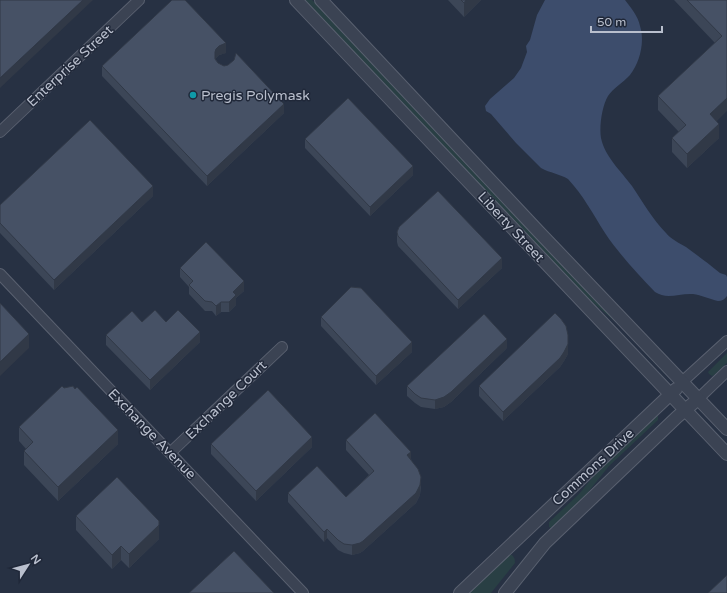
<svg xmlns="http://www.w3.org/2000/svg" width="727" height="593" viewBox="0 0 727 593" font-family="'Varela Round',sans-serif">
	<rect width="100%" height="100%" fill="#273143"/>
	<!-- green -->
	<path fill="#293f44" d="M303 0H312L323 10 666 372 665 374 618 324 578 290Z
		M727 353V363L714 375 712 376 709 374 708 372Z
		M656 415 658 416V420L609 466 585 496 553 527 551 528 549 527V522L579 494 606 461Z
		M510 554C514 556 515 558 515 563L491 593H466L507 555Z"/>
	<!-- water -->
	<path fill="#3d4d6c" d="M545 0H625C631 8 638 16 640 26 645 42 640 62 630 75 623 83 613 88 608 96 602 106 599 127 601 138 605 157 621 171 632 186 642 201 653 220 666 233 671 239 679 243 686 247 697 255 709 264 720 273L726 275 727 277V296C725 299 722 301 718 301 710 299 701 295 693 294 679 293 667 300 655 292 637 273 619 254 605 233 593 214 583 195 568 179 560 174 550 173 541 168L516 143 491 114 486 111 485 106 490 99 514 78 521 68 527 52 526 46 530 40 537 15Z"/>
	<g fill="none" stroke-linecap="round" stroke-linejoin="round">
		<defs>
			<path id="minor" d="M0 132 139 0
				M0 274 303 593
				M682 382 727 341
				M698 399 727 371
				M170 453 282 347"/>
			<path id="tertiary" d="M296 0 727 454
				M321 0 539 232 727 429
				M460 593 676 389
				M505 593 545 543 677 417 698 399"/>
		</defs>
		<!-- minor casing -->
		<use href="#minor" stroke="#5a6170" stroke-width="12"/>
		<!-- tertiary casing -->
		<use href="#tertiary" stroke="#5a6170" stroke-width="14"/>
		<!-- minor -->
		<use href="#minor" stroke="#3b4353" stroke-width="10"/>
		<!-- tertiary -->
		<use href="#tertiary" stroke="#3b4353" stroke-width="12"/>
	</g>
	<!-- wall -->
	<path fill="#3c4657" d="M448 0H481L464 17Z
		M674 0H727L716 121 719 138 687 168 672 152V138L679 132 658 110V96L715 43Z
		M226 53 219 55 216 58V60L218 63 284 113 207 186 102 76V66Z
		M305 139 413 175 370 216 305 148Z
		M153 196 54 290 0 233V205Z
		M397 232 502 268 458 309 398 246 397 242Z
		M180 268 244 291 236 298V305L229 312H221L216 316 212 311H205L189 294V287L180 277Z
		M321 317 412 352 376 385 321 326Z
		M142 322H166L200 342 150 390 106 345V335Z
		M507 348 451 402 444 407 435 409 421 407 415 403 407 396V386Z
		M568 354 564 361 560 367 503 421 479 396V386Z
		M19 427 118 444 58 501 24 465V451L26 449 19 441Z
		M346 440 411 459 421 487 420 495 416 503 363 551 360 553 352 555 344 553 338 550 327 538 324 542 288 502V493L346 497 369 475 346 450Z
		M211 444 312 447 256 501 211 454Z
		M76 516 159 539 129 568 121 560 112 569 76 530Z"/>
	<!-- shaded-wall -->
	<path fill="#313947" d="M83 0H93L0 88V78Z
		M466 0H481L464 17V3Z
		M226 43V53L219 55 216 58 215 62V52L216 49 219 46Z
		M727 98V111L710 128V114Z
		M284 104V113L207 186V176Z
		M719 124V138L687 168V154Z
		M413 166V175L370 216V207Z
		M153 186V196L54 290V280Z
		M502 258V268L458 309V300Z
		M244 281V291L236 298V305L229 312V302L233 292Z
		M221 302V312L216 316V306Z
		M200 332V342L150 390V380Z
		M29 334V348L0 376V362Z
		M568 335V354L564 361 560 367 503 421V412Z
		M507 339V348L451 402 444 407 435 409V400Z
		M412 342V352L376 385V376Z
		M118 430V444L58 501V487Z
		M312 437V447L256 501V491Z
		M411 452V462L407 455Z
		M421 477 420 495 416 503 363 551 360 553 352 555V545Z
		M159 521V539L129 568V554Z
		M327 529V538L324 542V532Z
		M121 546V560L112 569V555Z"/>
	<!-- building -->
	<path fill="#465165" stroke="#313947" d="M0 0H83L0 78Z
		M172 0H185L226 43 219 46 216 49 215 52V59L218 63 224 66 228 65 234 60 236 53 284 104 207 176 102 66Z
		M461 0H466L464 3Z
		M687 0H727V98L710 114 719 124 687 154 672 138 686 125 658 96 722 36Z
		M348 98 413 166 370 207 305 139Z
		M90 120 153 186 54 280 0 223V205Z
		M438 191 502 258 458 300 398 236 397 232 399 227Z
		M206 242 244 281 233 292 236 295 229 302H221L216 306 212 302 205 301 189 285 193 281 180 268Z
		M351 287 361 288 412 342 376 376 321 317Z
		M0 303 29 334 0 362Z
		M155 310 166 322 178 310 200 332 150 380 106 335 132 311 142 322Z
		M555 313 561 319 566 326 568 335V344L564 352 560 358 503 412 479 386Z
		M484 314 507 339 451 392 444 397 435 400 421 398 415 394 407 386Z
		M62 386 64 388 73 386 75 389 77 387 118 430 58 487 24 451 33 442 19 427Z
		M268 390 312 437 256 491 211 444Z
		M375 413 411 452 407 455 418 469 421 477 420 485 416 493 363 541 360 543 352 545 344 544 338 540 327 529 324 532 288 493 317 466 346 497 374 471 346 440Z
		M117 477 159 521V525L129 554 121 546 112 555 76 516Z
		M234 551 274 593H189Z
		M727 575V593H708Z"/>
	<!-- markers -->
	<circle fill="#0f9aa8" stroke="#202839" stroke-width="1.5" cx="193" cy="95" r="4"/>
	<g text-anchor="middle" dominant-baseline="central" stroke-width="3" stroke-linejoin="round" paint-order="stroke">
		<!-- street labels -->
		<g font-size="14" fill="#b9bfcd" stroke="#202839">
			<text transform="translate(70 66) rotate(-43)">Enterprise Street</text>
			<text transform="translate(511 227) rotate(47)">Liberty Street</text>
			<text transform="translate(226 400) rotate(-44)">Exchange Court</text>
			<text transform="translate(152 434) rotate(46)">Exchange Avenue</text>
			<text transform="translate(593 467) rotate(-43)">Commons Drive</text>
		</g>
		<!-- poi labels -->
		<g font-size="14" fill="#b9bfcd" stroke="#202839" text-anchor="start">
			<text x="201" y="95">Pregis Polymask</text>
		</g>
	</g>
	<!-- north arrow -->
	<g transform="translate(28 565) rotate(54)" stroke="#202839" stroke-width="3" paint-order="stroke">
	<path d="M0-3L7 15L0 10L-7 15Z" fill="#b9bfcd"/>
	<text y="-6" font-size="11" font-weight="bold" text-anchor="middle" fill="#b9bfcd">N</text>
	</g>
	<!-- scale -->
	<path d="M591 26v6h71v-6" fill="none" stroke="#b9bfcd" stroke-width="2"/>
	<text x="597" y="26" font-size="12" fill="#b9bfcd" stroke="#202839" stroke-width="3" paint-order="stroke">50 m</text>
</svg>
